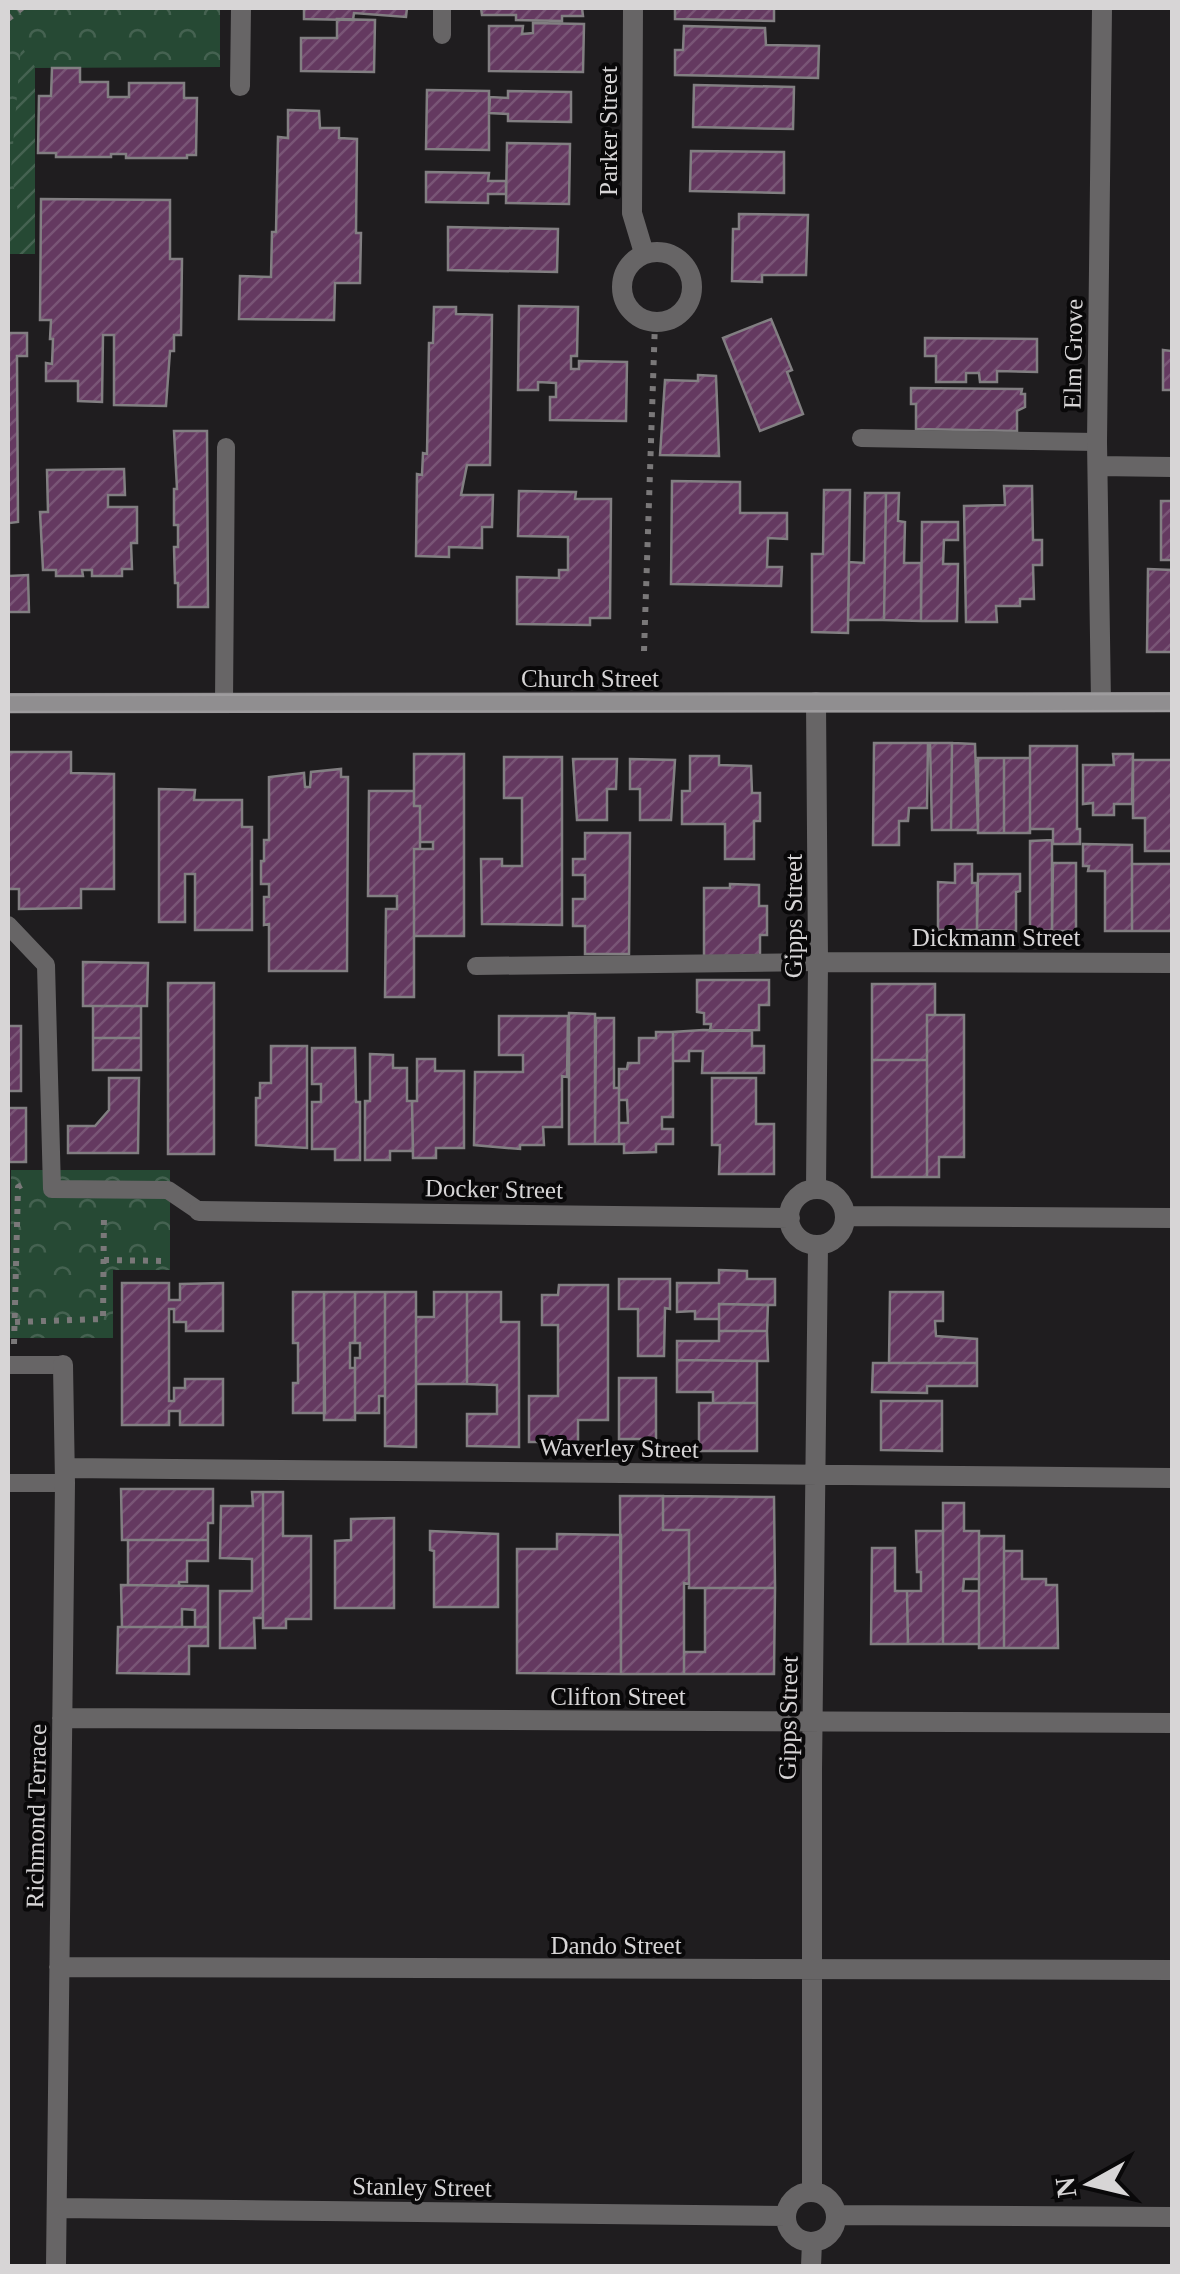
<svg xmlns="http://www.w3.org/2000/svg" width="1180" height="2274" viewBox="0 0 1180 2274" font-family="'Times New Roman',serif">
	<defs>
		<pattern id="park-crowns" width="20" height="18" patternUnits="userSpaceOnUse" patternTransform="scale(2.5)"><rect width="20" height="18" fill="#264934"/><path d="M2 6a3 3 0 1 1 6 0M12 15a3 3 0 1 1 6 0" fill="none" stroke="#456251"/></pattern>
		<pattern id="garden-furrows" width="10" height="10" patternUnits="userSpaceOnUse" patternTransform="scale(2.5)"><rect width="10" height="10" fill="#264934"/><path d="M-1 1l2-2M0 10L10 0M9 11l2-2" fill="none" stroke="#456251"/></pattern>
		<pattern id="building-hatch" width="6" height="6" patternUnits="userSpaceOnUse" patternTransform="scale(2.5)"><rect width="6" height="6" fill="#643960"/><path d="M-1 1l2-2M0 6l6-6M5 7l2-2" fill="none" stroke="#795576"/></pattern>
	</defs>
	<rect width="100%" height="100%" fill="#1f1d1f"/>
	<!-- park -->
	<path fill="url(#park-crowns)" d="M8 8H220V67L35 68V254H8Z
		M11 1170H170V1270H113V1338H10Z"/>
	<!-- garden -->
	<path fill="url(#garden-furrows)" d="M21 46 35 67V254H8V234L19 218 11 170Z"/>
	<!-- building -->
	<path fill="url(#building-hatch)" stroke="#827f82" stroke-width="2.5" d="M304 8H407L406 17 354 13 353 20 304 19Z
		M481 8H582L583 16H562V21L516 20V15H482Z
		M675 8H774V21L675 19Z
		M337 19 375 20 374 72 301 71V38H337Z
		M533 23 584 24 583 72 489 71V26H523L522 34 533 33Z
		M684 26 765 28 766 45 819 46 818 78 675 75V50H683Z
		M52 68H80V82H108V97H129V83H184V98H197L196 155H187V158H126V154H111V157H56V153H38L39 96H51Z
		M694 85 794 87 793 129 693 127Z
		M427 90 489 91V150L426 149Z
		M508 91 571 92V122L508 121V114L489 113 490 97 508 98Z
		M288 110 319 111 320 128H339V138L357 139 356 233H361L360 283H335L334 320 239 319 240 276 271 277 272 232H276L278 137 288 138Z
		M507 143 570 144 569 204 506 203Z
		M691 151 784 152V193L690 191Z
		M426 172 489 173 488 181H506V194H488V203L426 202Z
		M41 199 170 200V259H182L181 335H174V351H170L166 406 114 405V335H103L102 402 78 401V381H46V363L52 364 53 339H50L51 320H40Z
		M739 214 808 215 806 275H762V282L732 281 733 229H739Z
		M448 227 558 229 557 272 448 270Z
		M519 306 578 307 577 356H571V369H579V361L627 362 626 421 550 420V397H556V383L538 382V390H518Z
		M434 307H456V314L492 315 490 465H467L461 495H493L492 527H482V548L449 547V557L416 556 417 474 422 475 423 453 427 454 429 343H433Z
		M771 319 792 370 787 372 803 414 760 431 723 338Z
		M9 333H27V356H17L18 522 9 523V576L28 575 29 612H8Z
		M925 338 1037 339V372L997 371V382H980L979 373H966V382H936V356H925Z
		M1163 350 1172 351V390H1163Z
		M698 375 716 376 719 456 660 455 665 380 698 381Z
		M911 388 1022 389 1021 394H1025V407L1017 411V431L916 429V404H911Z
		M174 431H207L208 607H178V583H175L174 547H178V525H174V489H177Z
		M124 469 125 495H108V507H137V543H131L132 569H122V576H92V570H82L83 576H56V570H43L40 512H48L47 470Z
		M672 481 740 482V513H787V539L768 538 767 567H782L781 586 671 584Z
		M1004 486H1032L1033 540H1042V565H1033L1034 599H1020V606H996L997 622H966L964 506 1005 505Z
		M824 490H850L848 633 812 632V554H823Z
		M519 491 576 492 575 499H611L610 618H590V625L517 624V577L559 578V570H568V537L518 536Z
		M865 493H886L884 620H848L849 562 864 563Z
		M886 493H899L898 521 905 522 904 563H921V621L884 620Z
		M1161 501H1172V560H1161Z
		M922 522H958V540H944L943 564H958L957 621H921Z
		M1148 569 1172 570V652H1147Z
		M874 743H928L927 808H909L908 821H899V845H873Z
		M930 743H952L951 830H932Z
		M952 743 975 744 978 830H951Z
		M1030 746H1077V829H1080V844H1053V829H1030Z
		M8 752H71V773L114 774V889H81V908L19 909V889H8Z
		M414 754H464V936H414V849H433V842H420V806H414Z
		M1113 754H1133L1132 804H1114V815H1093V803L1083 804V765H1114Z
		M690 756H719V765L751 766 752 793H760V821H754V859H725V824H682V791H690Z
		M504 757H562V925L482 924 481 859H502V866H522V798H504Z
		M978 758H1004V833H978Z
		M1004 758H1030V833H1004Z
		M573 759H617L616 789H607V820H577Z
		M630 759 675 760 671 820H640V789H630Z
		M1133 760H1172V851H1145V818H1133Z
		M341 769V777H348L347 971H269V924L264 925V897H269V884H261V861H264V840H269V777L304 773 305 787H310L311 772Z
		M159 789 195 790 194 800H242V827H252V930H195V874H185V922H159Z
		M369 791H414V806H420V849H414V997H385L386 909H397V896H368Z
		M585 833H630L629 954H585V926H573V899H585V875H573V859H585Z
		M1052 840V931L1030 930V841Z
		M1083 844 1132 845V931H1105V871H1088L1089 866H1083Z
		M1053 863H1076V931H1052Z
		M955 864H972V883H977V930H938V882L955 883Z
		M1132 864H1172V931H1132Z
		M978 874H1020V891L1016 892V931L977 930Z
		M730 884 759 885V906H767V935H760V960H704V888H730Z
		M83 962 148 963 147 1006H83Z
		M697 980H769V1005H759V1030L710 1031 711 1024H704V1013L697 1012Z
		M168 983H214V1154H168Z
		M872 984H935V1015H927V1060H872Z
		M93 1006H141V1038H93Z
		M569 1013 595 1014V1144H569Z
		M927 1015H964V1157H939V1177H927Z
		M499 1016H568L567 1077 562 1076V1127H543L544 1145H520V1149L474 1145 475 1072H523V1055H499Z
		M596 1018H614V1088H619V1144H595Z
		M8 1026H21V1091H8Z
		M703 1030 752 1031V1046H764V1073H702L703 1051H689V1061H673V1032Z
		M656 1032H673V1117H662V1129H673V1144H656V1152L624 1153V1144H619V1123H628L627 1100H619V1069H627L628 1063H639V1038H656Z
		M93 1038H141V1070H93Z
		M271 1046H307V1148L256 1145V1098H260V1083H271Z
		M312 1048H355L356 1102H360V1160H335V1149H312V1102H321V1084H312Z
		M370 1054 393 1055V1068H407V1101H412L413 1151H390V1160H365V1101H370Z
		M417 1059H435V1071H464V1148H436V1158H413L412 1101H417Z
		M872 1060H927V1177H872Z
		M109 1078H139L138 1153H68V1126H95L109 1110Z
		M712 1078H756V1124H774V1174H719L720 1145H712Z
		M8 1093V1108H26V1162H8Z
		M719 1270 747 1271V1279H775V1305L719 1304V1319H695V1311L677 1312V1283H719Z
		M619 1279H670V1309L665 1308 664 1356H638V1309H619Z
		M122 1283H169V1300H180V1284L223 1283V1331H186V1322H174V1309H169V1401H174V1388H185V1379H223V1425H180V1411H169V1425H122Z
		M559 1285H608V1420H578V1442H529V1396H558V1325H542V1295H558Z
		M293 1292H324L325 1413H293V1383H298V1343H293Z
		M324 1292H355V1343H350V1368H355V1420H324Z
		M355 1292H385V1396H379V1413H355V1358H360V1343H355Z
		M385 1292H416V1447L385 1446Z
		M434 1292H467V1384H416V1317H434Z
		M467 1292H501V1322H519V1447L467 1446V1414H497V1385L467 1384Z
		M890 1292H943V1321H935L936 1336 977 1339V1363H889Z
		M719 1304 768 1305 767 1331H719Z
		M719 1331H767L768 1361 677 1360V1341H719Z
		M677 1360 757 1361V1403H713V1392H677Z
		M873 1363H977V1386H927V1393L872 1392Z
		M619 1378H656V1439H619Z
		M881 1401H942V1451L881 1450Z
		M699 1403H757V1451H699Z
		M121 1489H213V1523H208V1540H122Z
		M252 1492H263V1618H254L255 1648H220V1591H252V1559L220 1558 221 1506H253Z
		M263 1492H283V1536H311V1619H286V1628H263Z
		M620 1496H663V1530H689V1584L684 1583V1674H621Z
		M663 1496 774 1497 775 1588H689V1530H663Z
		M943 1503H964V1531H979V1579H964L963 1591H979V1644H943Z
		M394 1518V1608H335V1541L351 1540V1519Z
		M430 1531 498 1534V1607H434V1551L430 1550Z
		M916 1531H943V1644H908L907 1591H921V1572H917Z
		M557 1534 621 1535V1674L517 1673V1549H557Z
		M979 1536H1004V1648H979Z
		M128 1540H208V1561H187V1582H179V1586L128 1585Z
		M872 1548H895V1591H907L908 1644H871Z
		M1004 1551H1022V1579H1046V1585H1057L1058 1648H1004Z
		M121 1585 208 1586V1627H195V1610L182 1609V1627H122Z
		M705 1588H775L774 1674H684V1652H705Z
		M118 1627H208V1646H189V1674L117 1673Z"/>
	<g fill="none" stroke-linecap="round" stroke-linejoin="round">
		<!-- path -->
		<path stroke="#7a7879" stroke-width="6" stroke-dasharray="5 8" stroke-linecap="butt" d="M8 19 22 8
			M644 651 655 322
			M104 1260 169 1261
			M15 1322 103 1319 104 1212
			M14 1344 18 1187 27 1182"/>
		<!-- service -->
		<path stroke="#676566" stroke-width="18" d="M442 35V8
			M861 438 1097 442
			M224 703 226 447
			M8 925 46 965 52 1189 168 1190 199 1211
			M476 966 818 962
			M8 1365H63
			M8 1483H65"/>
		<!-- minor -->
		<path stroke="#676566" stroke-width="20" d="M633 8 632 213 644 253
			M240 86 241 8
			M622 287a35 35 0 1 1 70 0a35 35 0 1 1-70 0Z
			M1098 466 1172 467
			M816 702 818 962 816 1189
			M1101 702 1097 442 1102 8
			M818 962 1172 963
			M789 1217a28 28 0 1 1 56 0a28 28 0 1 1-56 0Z
			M199 1211 790 1218
			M845 1216 1172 1218
			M65 1468 1172 1478
			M62 1718 1172 1723
			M59 1967 1172 1970
			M812 2192V1770L818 1245
			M786 2217a25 25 0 1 1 50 0a25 25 0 1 1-50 0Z
			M58 2208 786 2216
			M836 2215 1172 2217
			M56 2266 65 1483 63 1365
			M811 2266 812 2242"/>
		<!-- secondary -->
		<path stroke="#908e90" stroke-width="20" d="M8 703 1172 702"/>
		<!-- tram -->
		<path stroke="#9e9c9e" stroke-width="2.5" d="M8 695 1172 694
			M8 712 1172 711"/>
	</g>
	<g text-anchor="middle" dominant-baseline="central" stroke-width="8" stroke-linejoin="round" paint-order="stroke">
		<!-- street labels -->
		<g font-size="25" fill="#d7d5d6" stroke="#090809">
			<text transform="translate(608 131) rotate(-90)">Parker Street</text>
			<text transform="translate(1073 354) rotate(-89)">Elm Grove</text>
			<text x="590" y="678">Church Street</text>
			<text transform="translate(793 916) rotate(-90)">Gipps Street</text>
			<text x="996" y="937">Dickmann Street</text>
			<text transform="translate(494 1189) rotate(1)">Docker Street</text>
			<text transform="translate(619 1448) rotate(1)">Waverley Street</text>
			<text x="618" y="1696">Clifton Street</text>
			<text transform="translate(788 1718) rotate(-89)">Gipps Street</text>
			<text transform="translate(36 1816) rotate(-89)">Richmond Terrace</text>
			<text x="616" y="1945">Dando Street</text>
			<text transform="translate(422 2187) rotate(1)">Stanley Street</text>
		</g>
	</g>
	<!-- border -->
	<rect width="1180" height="2274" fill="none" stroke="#d7d5d6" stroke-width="20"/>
	<!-- north arrow -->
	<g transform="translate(1090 2184) rotate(262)" stroke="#090809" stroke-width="8" paint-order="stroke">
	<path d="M0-8L18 38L0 25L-18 38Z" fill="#d7d5d6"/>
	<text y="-15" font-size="28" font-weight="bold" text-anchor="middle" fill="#d7d5d6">N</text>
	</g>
</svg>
